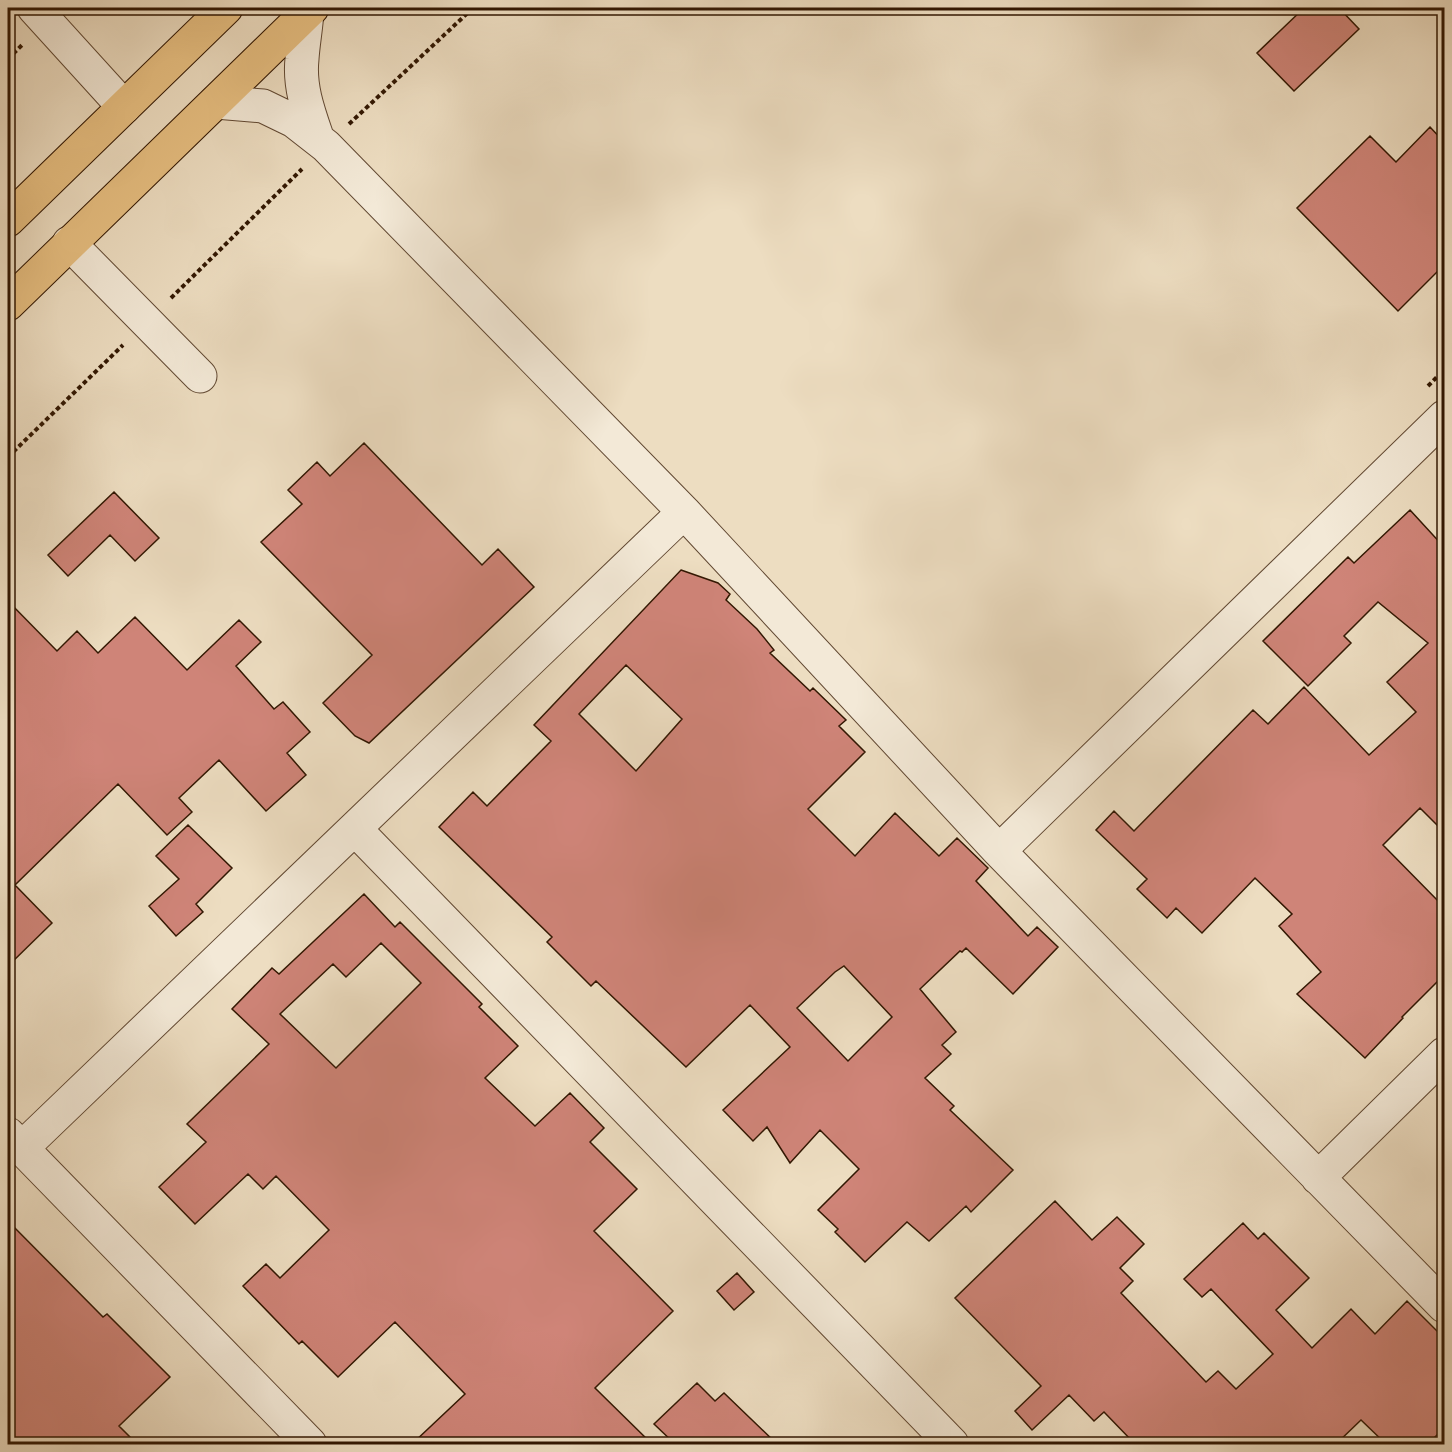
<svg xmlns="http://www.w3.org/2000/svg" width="1452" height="1452" viewBox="0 0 1452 1452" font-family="'IM FELL Great Primer',serif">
	<rect width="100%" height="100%" fill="#edddc1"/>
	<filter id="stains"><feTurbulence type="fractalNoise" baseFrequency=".00333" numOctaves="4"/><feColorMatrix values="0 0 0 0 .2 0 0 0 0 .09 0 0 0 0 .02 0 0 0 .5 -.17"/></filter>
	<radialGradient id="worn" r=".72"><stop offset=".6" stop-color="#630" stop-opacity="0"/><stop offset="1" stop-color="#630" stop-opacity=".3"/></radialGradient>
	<!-- building -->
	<path fill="#cf8478" stroke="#321702" stroke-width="1.5" fill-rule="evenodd" d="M1304 8H1339L1359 29 1294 91 1257 53Z
		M1430 127 1444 142V265L1398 311 1297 208 1370 136 1396 162Z
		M364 443 482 565 498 549 534 587 369 743 355 736 323 703 372 655 261 542 302 504 288 490 317 462 330 476Z
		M114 492 159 538 135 561 110 535 68 576 48 555Z
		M1410 510 1444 547V832L1420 808 1383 845 1444 907V975L1402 1017 1403 1018 1365 1058 1297 994 1321 972 1279 926 1292 914 1255 878 1202 933 1176 908 1167 918 1137 889 1147 879 1096 830 1114 811 1134 831 1253 710 1268 724 1304 687 1369 755 1416 712 1387 682 1428 643 1378 602 1344 636 1351 643 1308 686 1263 641 1348 557 1354 563Z
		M681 570 718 583 730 594 726 600 757 629 774 650 770 653 810 691 813 688 846 720 839 726 865 752 808 809 855 856 895 813 939 856 957 838 988 868 976 881 1028 936 1037 927 1058 947 1013 994 966 948 962 952 960 951 920 989 956 1032 942 1045 951 1054 925 1078 954 1106 950 1110 1013 1170 971 1212 966 1206 929 1241 907 1222 865 1262 835 1232 838 1229 818 1210 859 1169 820 1130 790 1163 767 1127 753 1141 723 1110 790 1047 750 1005 686 1067 596 981 591 986 547 942 552 937 439 827 473 792 487 806 551 741 534 725ZM626 665 682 719 636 771 579 714ZM844 966 892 1017 848 1061 797 1008 835 972Z
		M8 601 57 651 77 631 98 653 135 617 187 670 239 620 261 642 236 666 274 709 283 702 310 732 287 753 306 775 266 811 219 760 179 798 192 812 167 835 118 784 15 885 52 923 8 966Z
		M188 825 232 868 196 904 203 912 176 936 149 906 179 879 156 856Z
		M364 894 395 927 400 922 482 1004 479 1007 518 1046 485 1078 535 1126 570 1093 604 1128 590 1142 637 1189 594 1231 673 1311 595 1388 652 1444H412L465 1394 395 1322 338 1377 302 1341 299 1344 243 1286 266 1264 280 1278 329 1230 276 1176 263 1189 248 1174 195 1224 159 1187 206 1142 187 1124 269 1044 232 1009 272 968 279 974ZM381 943 421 983 336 1068 280 1014 333 964 346 977Z
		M1055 1201 1092 1240 1117 1217 1144 1244 1120 1268 1133 1281 1121 1293 1206 1382 1218 1371 1236 1389 1273 1354 1211 1289 1202 1297 1184 1279 1243 1223 1258 1239 1264 1233 1309 1278 1276 1310 1312 1348 1351 1309 1375 1334 1407 1301 1444 1338V1428L1428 1444H1386L1361 1420 1336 1444H1135L1104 1412 1094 1421 1069 1395 1032 1430 1015 1411 1041 1386 955 1298Z
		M8 1221 103 1317 107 1314 170 1377 119 1426 137 1444H8Z
		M737 1273 754 1292 734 1310 717 1291Z
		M697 1383 715 1401 724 1393 777 1444H675L654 1424Z"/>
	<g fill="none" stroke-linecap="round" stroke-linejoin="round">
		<defs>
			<path id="minor" d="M34 8 124 107
				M307 12C306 28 303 43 302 59 299 86 308 111 317 137
				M216 102 263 106 294 121 326 146 684 512 999 851 1444 1306
				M69 243 200 376
				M355 829 952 1444
				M999 851 1444 417
				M8 1134 310 1444
				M22 1148 684 512
				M1318 1178 1444 1054"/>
			<path id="major" d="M8 220 226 8
				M8 304 312 8"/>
		</defs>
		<!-- minor casing -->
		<use href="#minor" stroke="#614832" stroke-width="35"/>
		<!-- major casing -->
		<use href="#major" stroke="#321702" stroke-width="35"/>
		<!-- path -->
		<path stroke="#321702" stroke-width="4" stroke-dasharray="4.5 3" stroke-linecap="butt" d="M8 59 22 45
			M349 124 473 8
			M171 298 302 169
			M1428 386 1444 370
			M8 457 123 345"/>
		<!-- minor -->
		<use href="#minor" stroke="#f3e9d7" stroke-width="33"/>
		<!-- major -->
		<use href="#major" stroke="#e6be80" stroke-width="33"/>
	</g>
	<!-- margin -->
	<rect width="1452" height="1452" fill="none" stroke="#edddc1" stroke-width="30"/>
	<rect x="9" y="9" width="1434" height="1434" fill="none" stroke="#321702" stroke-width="3"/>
	<rect x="15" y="15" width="1422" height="1422" fill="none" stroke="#321702" stroke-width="1.5"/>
	<rect width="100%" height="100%" filter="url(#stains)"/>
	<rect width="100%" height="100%" fill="url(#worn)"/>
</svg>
